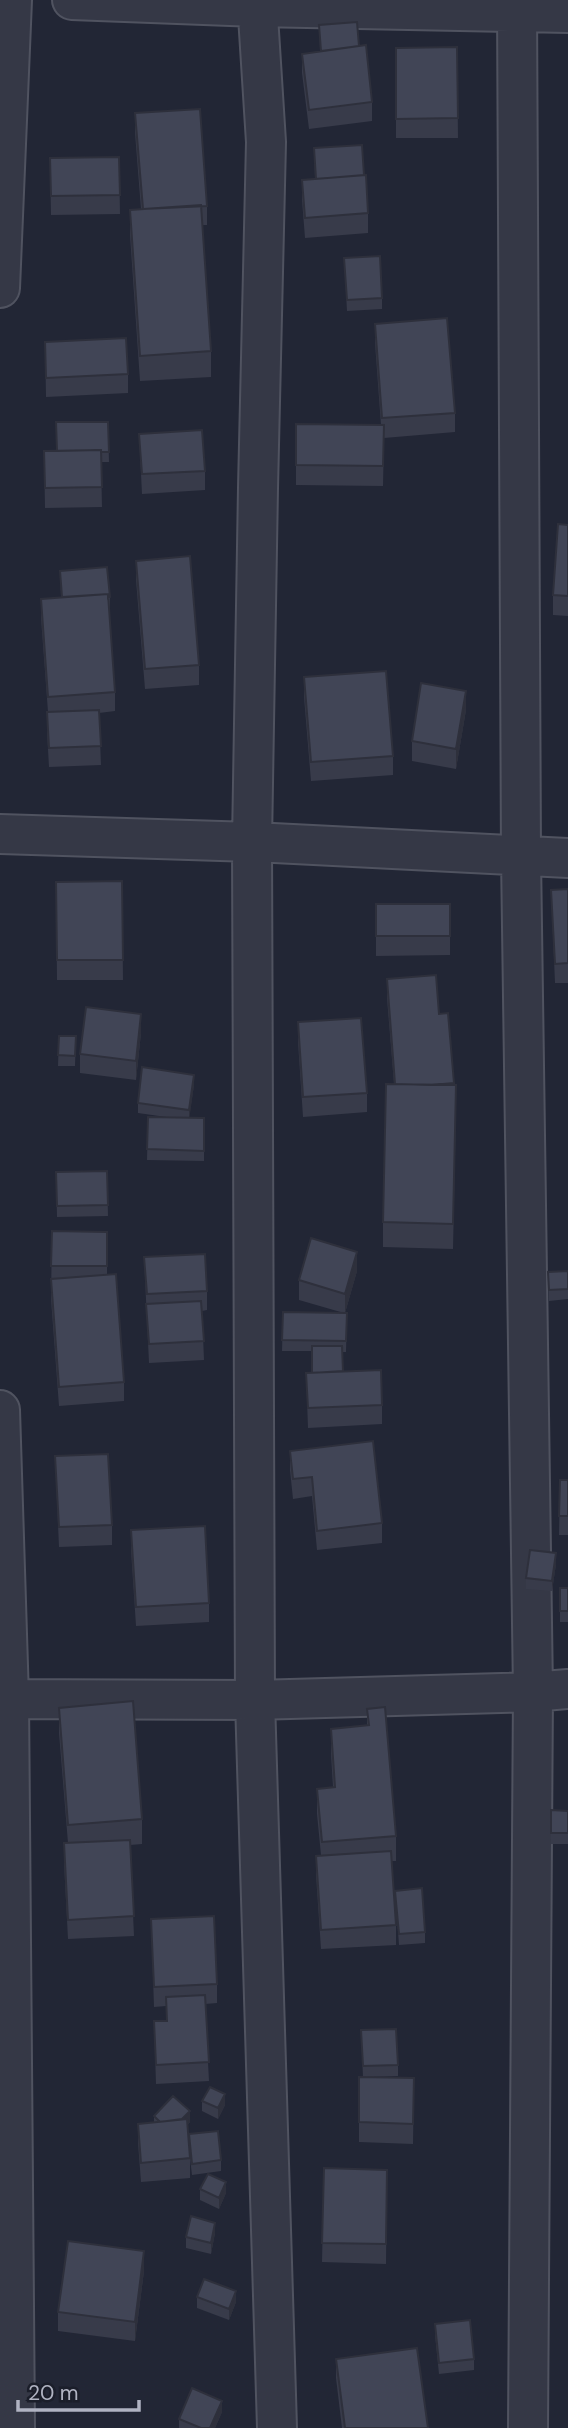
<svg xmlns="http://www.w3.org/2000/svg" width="568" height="2428" viewBox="0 0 568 2428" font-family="'DM Sans',sans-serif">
	<rect width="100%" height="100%" fill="#222635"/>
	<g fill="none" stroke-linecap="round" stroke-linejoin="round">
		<defs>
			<path id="street" d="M72 0 257 7 568 13
				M257 0 266 142 258 488 252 842 255 1700 277 2428
				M517 0 521 857 533 1692 528 2428
				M0 288 12 0
				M0 834 252 842 568 858
				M0 1410 9 1698 15 2428
				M0 1699 255 1700 533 1692 568 1689"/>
		</defs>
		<!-- street casing -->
		<use href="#street" stroke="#505360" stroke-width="42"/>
		<!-- street -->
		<use href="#street" stroke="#353846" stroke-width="38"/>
	</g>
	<!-- wall -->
	<path fill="#383b4a" d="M319 25 359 46 372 102V121L309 129 302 73V54L320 51Z
		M457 47 458 138H396V48Z
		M135 113 207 206V225H202L211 351V377L140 381 130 235V210L141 209 135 133Z
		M314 148 364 175 368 213V233L305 238 302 200V180L315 179Z
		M119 157 120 214 51 215 50 158Z
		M344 258 382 298V309L347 311Z
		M375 324 455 413V432L384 438 383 486 296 485V424L381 425 375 343Z
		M45 342 128 374V393L46 397Z
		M108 422 109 462H101L102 507 45 508 44 451H57Z
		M139 434 205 471V490L142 494Z
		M568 525V616L553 615V595Z
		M136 561 199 665V685L145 689 136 580Z
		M60 571 110 597V608H109L115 692V711L99 713 101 765 49 767 47 732 48 712 41 618V599L61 597Z
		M304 677 393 756V775L311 781 304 697Z
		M466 710 456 769 412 761V741Z
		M122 881 123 980H57L56 882Z
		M568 889V983H555L551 890Z
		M376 904H450V955L376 956Z
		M387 979 439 1014 448 1013 456 1111 453 1249 383 1247V1222L394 1084 387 998Z
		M298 1022 367 1093V1112L303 1117 298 1042Z
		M141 1033 136 1080 80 1073V1054Z
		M59 1036H76L75 1066H58Z
		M194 1085 189 1118H204V1161L147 1160 148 1117H166L138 1113V1103Z
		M107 1171 108 1216 57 1217 56 1172Z
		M52 1231 107 1232V1275L124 1382V1401L59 1406 51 1299Z
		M144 1257 207 1291V1310L202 1311 204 1360 149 1363Z
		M357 1271 345 1313H347L346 1352H342L343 1371 382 1405V1424L308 1428 306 1373H312V1351H282L283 1312 344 1313 299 1300V1280Z
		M568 1271V1299L549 1301 548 1272Z
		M290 1451 382 1523V1543L317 1550 312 1496 293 1499 290 1470Z
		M55 1456 112 1525V1545L59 1547Z
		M560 1480H568V1535H559Z
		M131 1530 209 1603V1622L136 1626 131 1550Z
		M556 1564 552 1591 526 1589V1578Z
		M560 1588H568V1622H560Z
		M59 1708 142 1819V1844L130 1845 134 1936 68 1939 64 1863V1843H68L59 1733Z
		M367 1709 396 1836V1861H391L396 1925V1945L321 1949 316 1875V1856L321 1855 317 1814V1789L333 1787 331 1754V1729L367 1725Z
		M551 1810 568 1811V1844H551Z
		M395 1891 425 1932V1943L399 1945Z
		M151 1919 217 1984V2003L205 2004 209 2081 156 2084 154 2021H166V2006L154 2007Z
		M361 2030 398 2065V2076L367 2077 414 2078 413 2144 359 2142V2122L363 2077Z
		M202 2101 225 2105 218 2119 202 2111Z
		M154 2116 190 2122 187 2125 189 2141 221 2160V2171L192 2175 190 2158V2178L141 2182 138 2143V2124L154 2122Z
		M324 2168 387 2170 386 2264 322 2262Z
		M200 2189 226 2193 219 2209 200 2200Z
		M215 2233 211 2254 186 2248V2237Z
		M144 2271 135 2341 58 2331V2312Z
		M197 2297 236 2302 229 2320 197 2308Z
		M435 2324 474 2359V2370L439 2374 435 2335Z
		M336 2359 428 2428H342L336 2378Z
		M222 2412 215 2428H179V2419Z"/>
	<!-- shaded-wall -->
	<path fill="#2e303c" d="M466 691V710L456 769V749Z
		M141 1014V1033L136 1080V1061Z
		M194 1075V1085L189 1121V1110Z
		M357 1252V1271L345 1313V1294Z
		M556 1553V1564L552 1591V1581Z
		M225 2094V2105L218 2119V2108Z
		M190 2111V2122L174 2140V2129Z
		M226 2182V2193L219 2209V2198Z
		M215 2223V2233L211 2254V2243Z
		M144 2251V2271L135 2341V2322Z
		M236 2291V2302L229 2320V2309Z
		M222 2401V2412L215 2428H210Z"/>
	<!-- building -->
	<path fill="#414556" stroke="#2e303c" stroke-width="2" d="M357 22 359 46 321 51 319 25Z
		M366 45 372 102 309 110 302 54Z
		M457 47 458 118 396 119V48Z
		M200 109 207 206 143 209 135 113Z
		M362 145 364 175 316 179 314 148Z
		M119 157 120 195 51 196 50 158Z
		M366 175 368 213 305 218 302 180Z
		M201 205 211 351 140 356 130 210Z
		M380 256 382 298 347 300 344 258Z
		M447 318 455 413 382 418 375 324Z
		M126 338 128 374 46 378 45 342Z
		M56 422H108L109 452H101V450L57 451Z
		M296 424 384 425 383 466 296 465Z
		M202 430 205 471 142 474 139 434Z
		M101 450 102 487 45 488 44 451Z
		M558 524 568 525V596L553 595Z
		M190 556 199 665 145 669 136 561Z
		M107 567 110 597 108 598V594L62 597 60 571Z
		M108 594 115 692 48 697 41 599Z
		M386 671 393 756 311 762 304 677Z
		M421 683 466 691 456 749 412 741Z
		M99 710 101 746 49 748 47 712Z
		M122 881 123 960H57L56 882Z
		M568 889V963L555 964 551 890Z
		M376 904H450V936H376Z
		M436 975 439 1014 448 1013 454 1083 432 1085 395 1084 387 979Z
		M86 1007 141 1014 136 1061 80 1054Z
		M361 1018 367 1093 303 1097 298 1022Z
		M59 1036H76L75 1056 58 1055Z
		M142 1067 194 1075 189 1110 138 1103Z
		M386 1084 456 1085 453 1224 383 1222Z
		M148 1117 204 1118V1151L147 1149Z
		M107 1171 108 1205 57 1206 56 1172Z
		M52 1231 107 1232V1266H51Z
		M311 1238 357 1252 345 1294 299 1280Z
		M205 1254 207 1291 147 1294 144 1257Z
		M568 1271V1289L549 1290 548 1272Z
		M116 1274 124 1382 59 1387 51 1279Z
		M201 1301 204 1341 149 1344 146 1304Z
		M283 1312 347 1313 346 1341 282 1340Z
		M312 1346H342L343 1371 312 1373Z
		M381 1370 382 1405 308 1408 306 1373Z
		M373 1441 382 1523 317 1531 312 1477 293 1479 290 1451Z
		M108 1454 112 1525 59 1527 55 1456Z
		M560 1480H568V1516H559Z
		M205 1526 209 1603 136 1607 131 1530Z
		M530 1550 556 1553 552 1581 526 1578Z
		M560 1588H568V1611H560Z
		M133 1701 142 1819 68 1825 59 1708Z
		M385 1707 396 1836 322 1842 317 1789 335 1787 331 1729 369 1725 367 1709Z
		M551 1810 568 1811V1833H551Z
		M130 1840 134 1916 68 1920 64 1843Z
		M391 1851 396 1925 321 1930 316 1856Z
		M422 1888 425 1932 399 1934 395 1891Z
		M214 1916 217 1984 154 1987 151 1919Z
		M205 1995 209 2062 156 2065 154 2021H167L166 1997Z
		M396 2029 398 2065 363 2066 361 2030Z
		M359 2077 414 2078 413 2124 359 2122Z
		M210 2087 225 2094 218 2108 202 2101Z
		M173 2096 190 2111 182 2119 160 2122 154 2116Z
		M187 2119 190 2158 141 2163 138 2124Z
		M218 2131 221 2160 192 2164 189 2134Z
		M324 2168 387 2170 386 2244 322 2243Z
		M208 2174 226 2182 219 2198 200 2189Z
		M191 2216 215 2223 211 2243 186 2237Z
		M68 2241 144 2251 135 2322 58 2312Z
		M204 2279 236 2291 229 2309 197 2297Z
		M470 2320 474 2359 439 2363 435 2324Z
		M417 2348 428 2428H345L336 2359Z
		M192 2388 222 2401 210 2428H201L179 2419Z"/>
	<!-- scale -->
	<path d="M18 2400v10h121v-10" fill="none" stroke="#b0b3c2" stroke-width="3.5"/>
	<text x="28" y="2400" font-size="21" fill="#b0b3c2" stroke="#1b1e2a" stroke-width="5" paint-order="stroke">20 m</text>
</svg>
